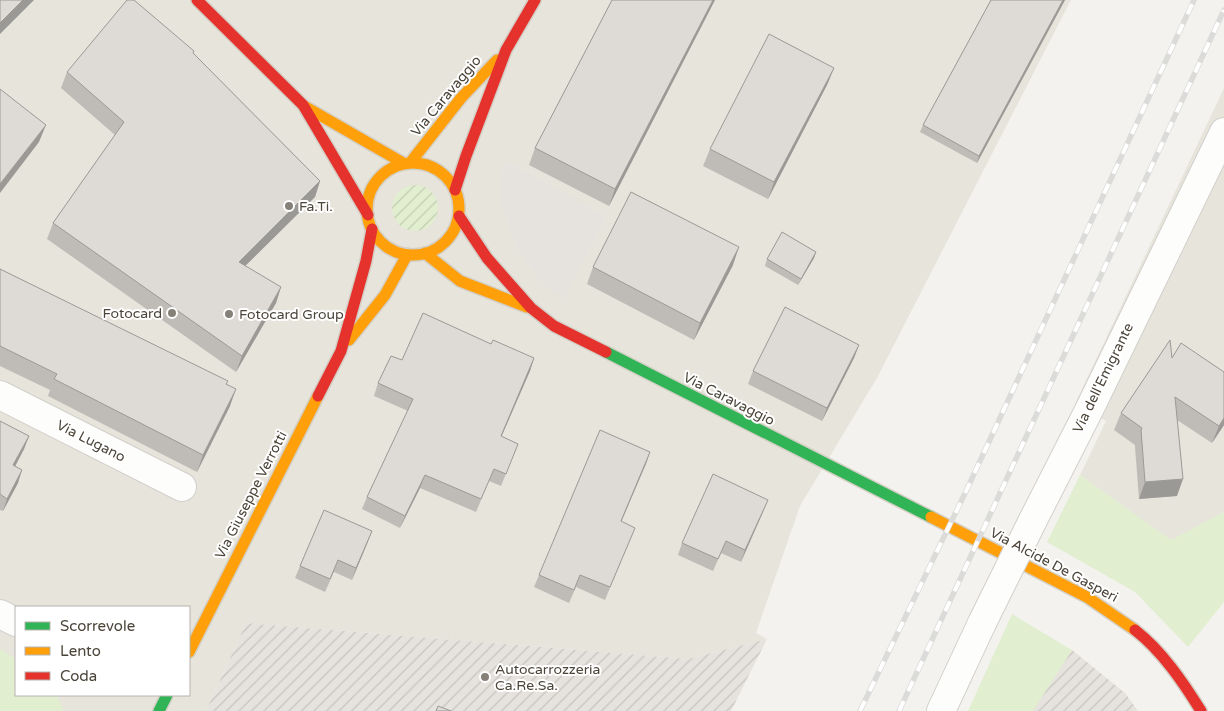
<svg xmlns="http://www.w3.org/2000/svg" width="1224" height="711" viewBox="0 0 1224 711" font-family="'Varela Round',sans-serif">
	<defs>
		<pattern id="industrial-furrows" width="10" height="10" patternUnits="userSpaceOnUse" patternTransform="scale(1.25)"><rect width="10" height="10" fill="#e6e2de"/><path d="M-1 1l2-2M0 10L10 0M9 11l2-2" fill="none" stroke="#c7c3bf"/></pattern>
		<pattern id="garden-furrows" width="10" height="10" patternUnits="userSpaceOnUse" patternTransform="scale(1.25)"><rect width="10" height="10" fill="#e1eecf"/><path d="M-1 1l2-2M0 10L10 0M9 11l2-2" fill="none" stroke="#c3cdb2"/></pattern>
	</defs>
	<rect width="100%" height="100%" fill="#f4f2ee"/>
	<!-- residential -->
	<path fill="#e7e4dc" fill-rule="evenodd" d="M0 0H1071L877 378 800 506 756 633 767 639 688 659 246 623 206 711H0ZM16 607H189V695H16Z
		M1224 88V512L1171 541 1080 475 1106 421 1075 404Z"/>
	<!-- industrial -->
	<path fill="url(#industrial-furrows)" d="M246 623 688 659 767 639 731 711H206Z
		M1072 650 1125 693 1138 711H1032Z"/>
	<!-- grass -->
	<path fill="#e1eecf" d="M1080 475 1171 540 1224 512V602L1188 647 1135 592 1047 542Z
		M1012 614 1072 650 1033 711H968Z
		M0 649 16 659V695H57L64 711H0Z"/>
	<!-- garden -->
	<path fill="url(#garden-furrows)" d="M392 208a23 23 0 1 1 46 0a23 23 0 1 1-46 0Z"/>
	<!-- parking -->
	<path fill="#e6e3df" d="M506 160 607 217 563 299 544 284 525 261 516 246 509 230 501 199V179Z"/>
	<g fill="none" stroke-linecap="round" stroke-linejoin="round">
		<defs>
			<path id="street" d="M0 395 182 487
				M1032 522 1089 410 1224 132
				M0 614 16 622
				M941 711 982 623"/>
			<path id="fast" d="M606 352 931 517
				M159 711 167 695"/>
			<path id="slow" d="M304 106 405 164
				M410 163 461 98 497 60
				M367 209a46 46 0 1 1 92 0a46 46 0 1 1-92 0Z
				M425 253 460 281 527 307
				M349 340 385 295 407 255
				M931 517 1087 597 1135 630
				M189 652 318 396"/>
			<path id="jam" d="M197 0 303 105 368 215
				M455 190 466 156 506 50 535 0
				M459 216 487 258 531 308 554 326 606 352
				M318 396 341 351 366 261 372 229
				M1135 630C1162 651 1183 682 1201 711"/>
		</defs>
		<!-- street casing -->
		<use href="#street" stroke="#d2d0cb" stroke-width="30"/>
		<!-- fast casing -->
		<use href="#fast" stroke="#d3cfc5" stroke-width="14"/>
		<!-- slow casing -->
		<use href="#slow" stroke="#d3cfc5" stroke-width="14"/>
		<!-- jam casing -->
		<use href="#jam" stroke="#d3cfc5" stroke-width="14"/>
		<!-- street -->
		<use href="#street" stroke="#fdfdfc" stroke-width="28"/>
		<!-- fast -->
		<use href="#fast" stroke="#30b455" stroke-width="11"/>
		<!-- slow -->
		<use href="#slow" stroke="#ff9f0a" stroke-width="11"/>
		<!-- jam -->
		<use href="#jam" stroke="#e5322d" stroke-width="11"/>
		<defs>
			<path id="rail" d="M860 711 967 489 1194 0
				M899 711 1224 10"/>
		</defs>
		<!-- rail casing -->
		<use href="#rail" stroke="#dbdbda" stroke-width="5.5"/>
		<!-- rail -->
		<use href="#rail" stroke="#fff" stroke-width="4" stroke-dasharray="11" stroke-linecap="butt"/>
		<defs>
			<path id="street-bridge" d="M982 623 1032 522"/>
		</defs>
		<!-- street-bridge casing -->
		<use href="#street-bridge" stroke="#d2d0cb" stroke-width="30" stroke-linecap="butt"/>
		<!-- street-bridge -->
		<use href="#street-bridge" stroke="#fdfdfc" stroke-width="28"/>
	</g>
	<!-- wall -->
	<path fill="#bfbcb8" d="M612 0H715L609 206 529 165 535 148Z
		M991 0H1065L977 163 920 132 923 125Z
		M193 53 320 181 315 197 245 266 281 287 276 303 236 372 47 239 53 223 115 135 61 88 67 72Z
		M834 68 827 85 768 199 703 166 710 149Z
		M816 252 814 258 798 285 765 266 767 259Z
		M733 265 694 340 587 284 593 267Z
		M0 269 230 406 197 472 48 396 50 390 0 366Z
		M491 344 534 358 530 371 501 437 518 444 501 486 489 481 476 512 420 488 400 528 362 509 367 497 408 411 374 396 378 383 402 360Z
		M859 345 854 358 822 421 748 384 753 371Z
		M1172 358 1224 372V425L1212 443 1177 420V496L1139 499 1135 447V445L1114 430 1121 413Z
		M0 421 29 436 24 449 15 466 18 483 3 511 0 510Z
		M650 452 621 522 630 540 605 600 576 587 569 603 534 587 539 575Z
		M763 512 741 562 721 553 713 571 678 555 682 543Z
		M372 531 352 580 334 572 325 592 295 578 300 566Z"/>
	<!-- shaded-wall -->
	<path fill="#9b9996" d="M23 0H34L0 34V23Z
		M713 0H715L609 206 615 189Z
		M1063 0H1065L977 163 979 156Z
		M834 68 827 85 768 199 774 182Z
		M46 125 39 142 0 193V184Z
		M320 181 315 197 233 278 239 262Z
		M739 247 733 265 694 340 700 323Z
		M816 252 814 258 798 285 801 279Z
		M281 287 276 303 236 372 242 356Z
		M859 345 854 358 822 421 827 408Z
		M534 358 530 371 496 449 501 436Z
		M236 389 230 406 197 472 203 455Z
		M1224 418V425L1212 443 1219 426Z
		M29 436 24 449 9 478 13 465Z
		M650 452 646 464 616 534 621 521Z
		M22 470 18 483 3 511 7 499Z
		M425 475 420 488 400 528 405 516Z
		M1183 479 1177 496 1139 499 1145 482Z
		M768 500 763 512 741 562 745 550Z
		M372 531 367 544 352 580 356 568Z"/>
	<!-- building -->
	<path fill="#dedbd6" stroke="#9b9996" d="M0 0H23L0 23Z
		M127 0H134L194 51 193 53 320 181 239 262 281 287 242 356 53 223 124 122 67 72Z
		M612 0H713L615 189 535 148Z
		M991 0H1063L979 156 923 125Z
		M769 34 834 68 774 182 710 149Z
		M0 89 46 125 0 184Z
		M631 192 739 247 700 323 593 267Z
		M782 232 816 252 801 279 767 259Z
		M0 269 228 381 226 384 236 389 203 455 54 379 57 374 0 346Z
		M785 307 859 345 827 408 753 371Z
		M423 313 491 344 493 340 534 358 501 436 518 444 506 474 494 469 481 499 425 475 405 516 367 497 413 399 378 383 391 356 402 360Z
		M1170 340 1172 358 1181 343 1224 372V418L1219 426 1175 397 1183 479 1145 482 1141 430 1142 428 1121 413Z
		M0 421 29 436 13 465 22 470 7 499 0 494Z
		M600 430 650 452 621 521 635 528 610 587 580 575 574 590 539 575Z
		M713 474 768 500 745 550 726 541 718 559 682 543Z
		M324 510 372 531 356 568 338 560 330 579 300 566Z
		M438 706 451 711H436Z"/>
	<!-- markers -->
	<g fill="#868178" stroke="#fff" stroke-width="2">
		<circle cx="289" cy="206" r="5"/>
		<circle cx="172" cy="313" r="5"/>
		<circle cx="229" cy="314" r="5"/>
		<circle cx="485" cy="677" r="5"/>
	</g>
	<g text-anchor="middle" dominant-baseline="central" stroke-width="4" stroke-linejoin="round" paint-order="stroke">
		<!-- street labels -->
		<g font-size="14" fill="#4b4439" stroke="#fff">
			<text transform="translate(446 96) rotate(-50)">Via Caravaggio</text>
			<text transform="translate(1103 378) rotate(-64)">Via dell'Emigrante</text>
			<text transform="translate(729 399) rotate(27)">Via Caravaggio</text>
			<text transform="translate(91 441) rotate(27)">Via Lugano</text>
			<text transform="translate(251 495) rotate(-63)">Via Giuseppe Verrotti</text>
			<text transform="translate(1054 565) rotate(28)">Via Alcide De Gasperi</text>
		</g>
		<!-- poi labels -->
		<g font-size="14" fill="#4b4439" stroke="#fff" text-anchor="start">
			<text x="299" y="206">Fa.Ti.</text>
			<text x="162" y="313" text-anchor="end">Fotocard</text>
			<text x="239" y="314">Fotocard Group</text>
			<text x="495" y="669">Autocarrozzeria<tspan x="495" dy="16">Ca.Re.Sa.</tspan></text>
		</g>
	</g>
	<!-- legend -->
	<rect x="15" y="606" width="175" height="90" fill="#ffffff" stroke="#b7b4b0"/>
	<rect x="25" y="622" width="25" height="8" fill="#30b455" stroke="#b7b4b0"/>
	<text x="60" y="631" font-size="15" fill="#4b4439">Scorrevole</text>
	<rect x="25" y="647" width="25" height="8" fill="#ff9f0a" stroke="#b7b4b0"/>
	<text x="60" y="656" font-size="15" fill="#4b4439">Lento</text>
	<rect x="25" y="672" width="25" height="8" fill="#e5322d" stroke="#b7b4b0"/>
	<text x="60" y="681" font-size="15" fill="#4b4439">Coda</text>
</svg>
